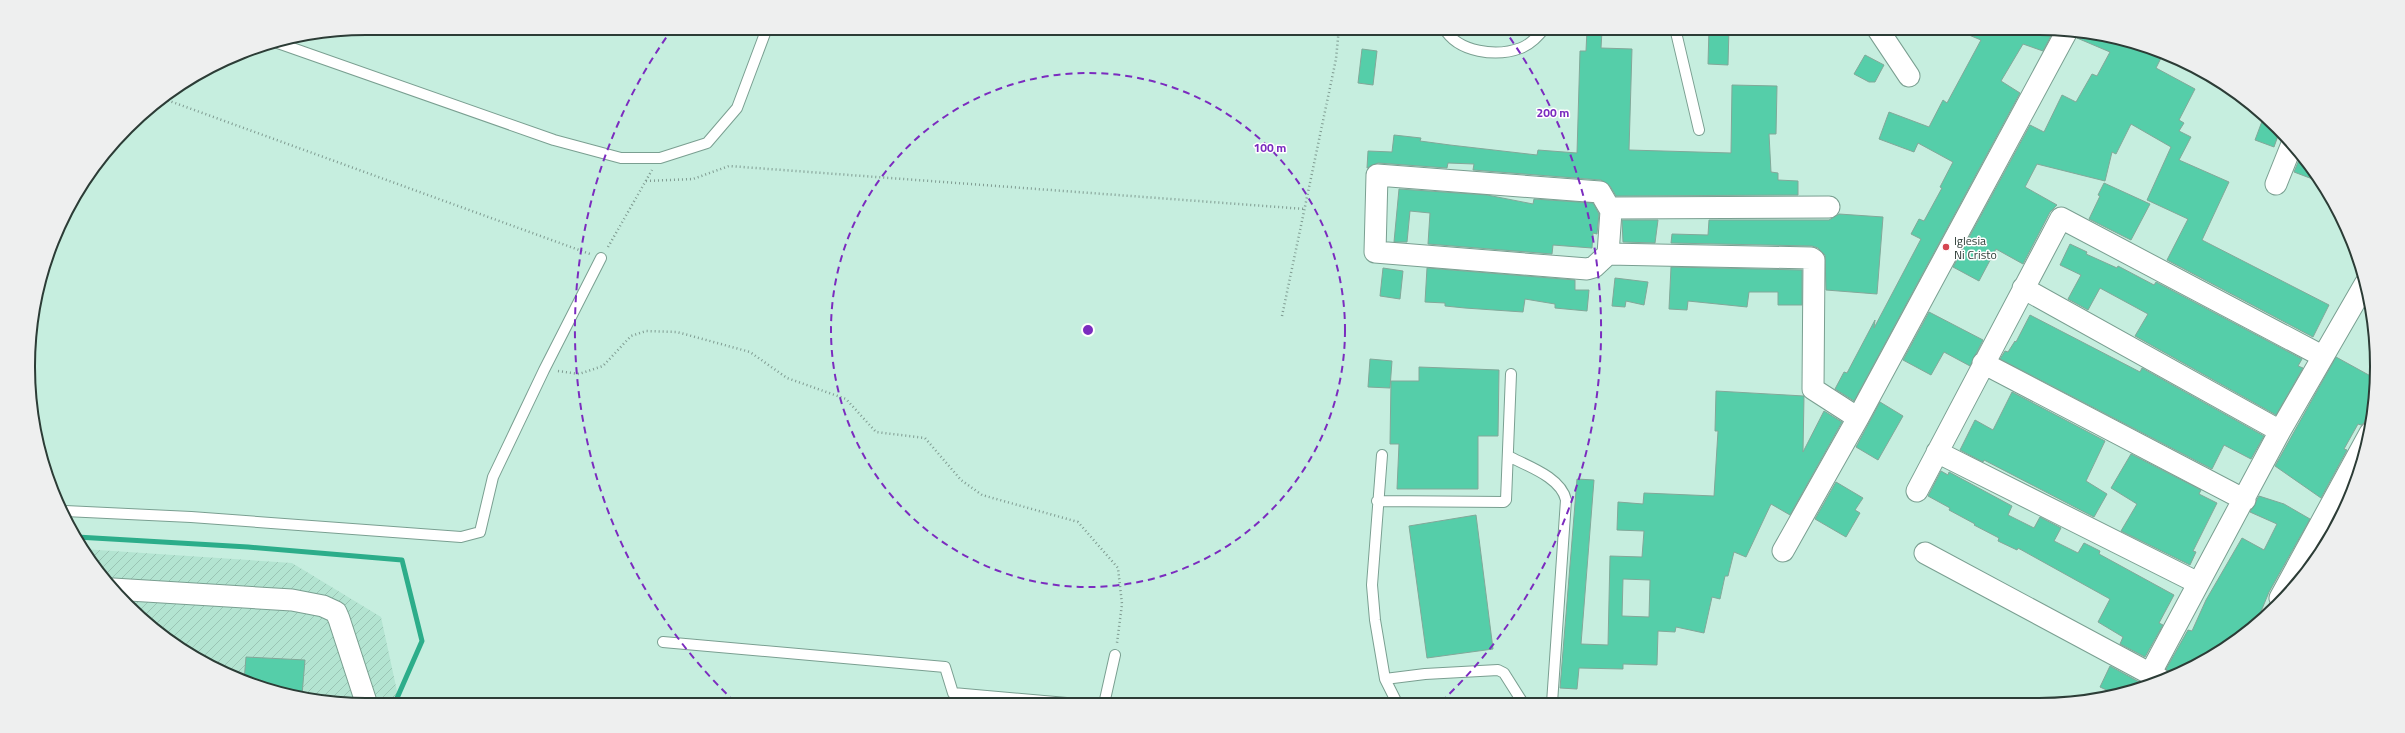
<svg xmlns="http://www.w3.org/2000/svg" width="2405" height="733" viewBox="0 0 2405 733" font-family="'Titillium Web',sans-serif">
	<defs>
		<pattern id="industrial-furrows" width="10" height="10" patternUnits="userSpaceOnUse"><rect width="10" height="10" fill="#b3e4d1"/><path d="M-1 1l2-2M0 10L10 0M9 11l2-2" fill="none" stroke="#9ac4b4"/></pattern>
	</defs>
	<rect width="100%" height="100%" fill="#c6eedf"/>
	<!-- industrial -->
	<path fill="url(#industrial-furrows)" d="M83 549 292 563 381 617 400 705H366L300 698 237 679 179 648 127 606Z"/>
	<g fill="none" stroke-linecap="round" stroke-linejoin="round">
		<!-- stream -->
		<path stroke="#2cad8a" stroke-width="5" d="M77 537 248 547 402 560 422 641 394 705"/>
	</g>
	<!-- building -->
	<path fill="#55cea9" stroke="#82a899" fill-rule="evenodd" d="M1709 28H1729L1728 65 1708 64Z
		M1952 28 2054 30 2043 51 2023 44 2001 81 2020 93 1854 401 1835 389 1844 372 1847 373 1875 320 1874 328 1921 239 1911 234 1919 219 1924 221 1942 188 1940 187 1953 162 1918 143 1914 152 1879 139 1889 112 1929 127 1943 100 1947 103 1981 40Z
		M1587 30 1602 31 1601 48 1632 49 1629 150 1731 153 1732 85 1777 86 1776 134H1769L1771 172 1778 173V180L1798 181V195L1616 196 1610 186 1601 180 1473 170 1474 164 1448 163 1447 168 1378 163 1367 168 1368 151 1392 152 1394 135 1421 138 1420 141 1450 145 1537 155 1538 150 1577 153 1580 51H1586Z
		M2079 32 2105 35 2164 52 2156 68 2195 89 2179 120 2184 123 2179 131 2191 137 2179 160 2229 182 2202 240 2329 305 2313 337 2167 260 2188 219 2147 200 2171 147 2131 124 2116 154 2112 152 2105 181 2037 164 2025 187 2057 205 2050 212 2023 264 1996 249 1979 281 1953 267 2030 125 2044 132 2062 95 2076 102 2092 74 2097 76 2110 52 2077 38Z
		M1362 49 1377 51 1373 85 1358 83Z
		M1865 55 1884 65 1875 82H1869L1854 74Z
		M2264 116 2280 130 2274 147 2255 140Z
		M2301 155 2320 179 2323 183 2294 172Z
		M2104 183 2150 204 2131 240 2089 219 2100 196 2098 195Z
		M1399 189 1487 195 1533 204 1534 199 1593 203 1599 214 1597 234 1593 233 1592 248 1553 245 1552 254 1428 244 1430 213 1410 211 1407 242H1394Z
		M1839 214 1883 217 1877 294 1826 290 1825 255 1818 248 1812 246 1671 243 1672 234 1708 235 1709 220H1829Z
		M1622 220H1658L1655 243 1623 242Z
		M2070 244 2087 252 2086 254 2117 268 2118 266 2154 285 2156 282 2302 359 2298 366 2303 368 2276 415 2135 336 2148 314 2100 288 2088 310 2068 299 2081 275 2060 265Z
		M1671 267 1802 270V305H1778V292H1749L1747 307 1688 301 1687 310 1669 309Z
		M1383 268 1403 271 1400 299 1380 296Z
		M1427 268 1575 280V290H1589L1587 311 1555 308V304L1525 299 1523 312 1465 308 1445 306V303L1425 302Z
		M1615 278 1648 282 1644 305 1626 301 1625 307 1612 306Z
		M1929 312 1983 340 1970 366 1944 352 1931 375 1903 360Z
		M2030 315 2140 372 2142 368 2264 436 2251 459 2224 445 2212 469 2000 359 2005 351 2008 352 2015 341 2016 342Z
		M2336 357 2376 379 2373 406 2364 423 2361 425 2358 424 2344 449 2347 450 2321 498 2275 466Z
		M1370 359 1392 361 1390 388 1368 387Z
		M1419 367 1499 370 1498 436H1478V489H1397L1399 444H1390L1391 381H1419Z
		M1716 391 1804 396 1803 452 1824 411 1842 422 1790 515 1771 504 1746 557 1734 552 1728 576H1725L1720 599 1712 597 1704 633 1676 627 1675 632 1658 631 1657 665 1623 664V669L1579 668 1577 689 1560 688 1577 479 1594 480 1581 644 1608 645 1610 556 1642 557 1644 531 1617 530 1618 502 1643 504 1644 493 1714 496 1718 431H1715ZM1623 579 1650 580 1649 617 1622 616Z
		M2012 392 2105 441 2086 481 2107 494 2094 517 1984 460 1983 462 1960 450 1975 420 1993 430Z
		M1880 402 1903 416 1878 460 1856 447Z
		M2131 454 2201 490 2199 494 2217 503 2193 551 2196 552 2190 565 2121 531 2137 504 2111 488Z
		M1941 471 1948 475 1949 472 2012 506 2008 515 2034 528 2040 517 2061 528 2054 541 2078 553 2084 543 2100 551 2099 554 2174 595 2159 623 2163 625 2145 657 2120 644 2123 637 2098 622 2110 599 2018 548 2017 550 1998 541 1999 538 1974 525 1975 524 1949 510 1950 508 1928 496Z
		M1836 482 1863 498 1855 510 1860 513 1846 537 1815 519Z
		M2259 496 2284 504 2310 519 2269 592 2255 626 2188 670 2171 675 2166 669 2188 630 2192 631 2206 600 2242 538 2264 550 2277 524 2250 512Z
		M1476 515 1493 649 1427 658 1409 526Z
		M2331 530 2333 532 2332 536 2320 550Z
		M246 657 305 660 302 695 286 694 244 681Z
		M2110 666 2143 684 2113 693 2100 687Z"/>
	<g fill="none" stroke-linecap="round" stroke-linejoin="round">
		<defs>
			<path id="lane" d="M1444 28C1458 53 1497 57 1521 48 1531 44 1538 36 1545 28
				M1675 28 1699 130
				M275 42 554 140 621 158H660L707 143 737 108 767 28
				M1382 455 1372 585 1375 620 1385 679 1397 703
				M1508 456C1527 466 1561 477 1566 500L1552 703
				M1377 501 1504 502 1506 500 1511 374
				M65 511 191 517 461 537 480 532 493 477 544 370 601 258
				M663 642 945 667 953 693 1078 704
				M1385 679 1425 674 1498 670 1504 673 1523 703
				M1104 704 1115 655"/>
			<path id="street" d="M1877 28 1909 76
				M1377 175 1600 192 1611 211 1608 254 1594 267 1587 269 1375 252Z
				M2276 184 2292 144
				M1611 208 1829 207
				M1608 254 1811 258 1814 260 1813 389 1858 418
				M2023 288 2280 431
				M1983 363 2245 500
				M1937 452 2198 583
				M1917 491 2061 218 2322 356
				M1783 551 1858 418 2067 31
				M1925 553 2160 679
				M113 589 292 600 323 606 336 612 339 619 367 705
				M2280 598 2370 433
				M2150 674 2280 431 2365 284"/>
		</defs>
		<!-- lane casing -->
		<use href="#lane" stroke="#7a9f91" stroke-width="12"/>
		<!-- street casing -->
		<use href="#street" stroke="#7a9f91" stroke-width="23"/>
		<!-- path -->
		<path stroke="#7f9b91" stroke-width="2.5" stroke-dasharray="1 3" stroke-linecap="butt" d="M164 99 590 254
			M646 181 693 179 729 166 1305 209
			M608 247 652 170
			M1282 316 1336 59 1339 28
			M558 371 579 374 603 366 631 336 646 331 677 332 750 352 787 378 846 399 876 432 925 438 961 480 982 495 1078 522 1118 568 1122 604 1117 643"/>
		<!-- lane -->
		<use href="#lane" stroke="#fff" stroke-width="10"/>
		<!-- street -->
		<use href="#street" stroke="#fff" stroke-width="21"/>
	</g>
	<!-- distance rings -->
	<g fill="none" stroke="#7b2cbf" stroke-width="2" stroke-dasharray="7 5">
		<circle cx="1088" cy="330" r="257"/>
		<path d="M735 702A513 513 0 0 1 673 28M1503 28A513 513 0 0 1 1441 702"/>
	</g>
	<!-- markers -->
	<circle fill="#d64652" stroke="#fff" stroke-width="1.5" cx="1946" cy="247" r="4"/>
	<g text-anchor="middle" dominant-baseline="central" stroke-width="3" stroke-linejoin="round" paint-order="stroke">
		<!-- poi labels -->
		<g font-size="12" fill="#2c3c36" stroke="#fff" text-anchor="start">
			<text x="1954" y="240">Iglesia<tspan x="1954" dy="14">Ni Cristo</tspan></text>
		</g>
	</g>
	<!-- crop -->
	<path d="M0 0H2405V733H0ZM366 35H2039A331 331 0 0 1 2370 366V367A331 331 0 0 1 2039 698H366A331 331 0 0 1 35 367V366A331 331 0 0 1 366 35Z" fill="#eeefef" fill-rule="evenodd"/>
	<path fill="none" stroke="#2c3c36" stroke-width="2" d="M366 35H2039A331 331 0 0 1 2370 366V367A331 331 0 0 1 2039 698H366A331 331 0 0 1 35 367V366A331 331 0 0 1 366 35Z"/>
	<circle cx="1088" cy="330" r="6" fill="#7b2cbf" stroke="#fff" stroke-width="2"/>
	<g font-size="12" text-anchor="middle" font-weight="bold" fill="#7b2cbf" stroke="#fff" stroke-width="3" stroke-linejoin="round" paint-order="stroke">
		<text x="1553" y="117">200 m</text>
		<text x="1270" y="152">100 m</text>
	</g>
</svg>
